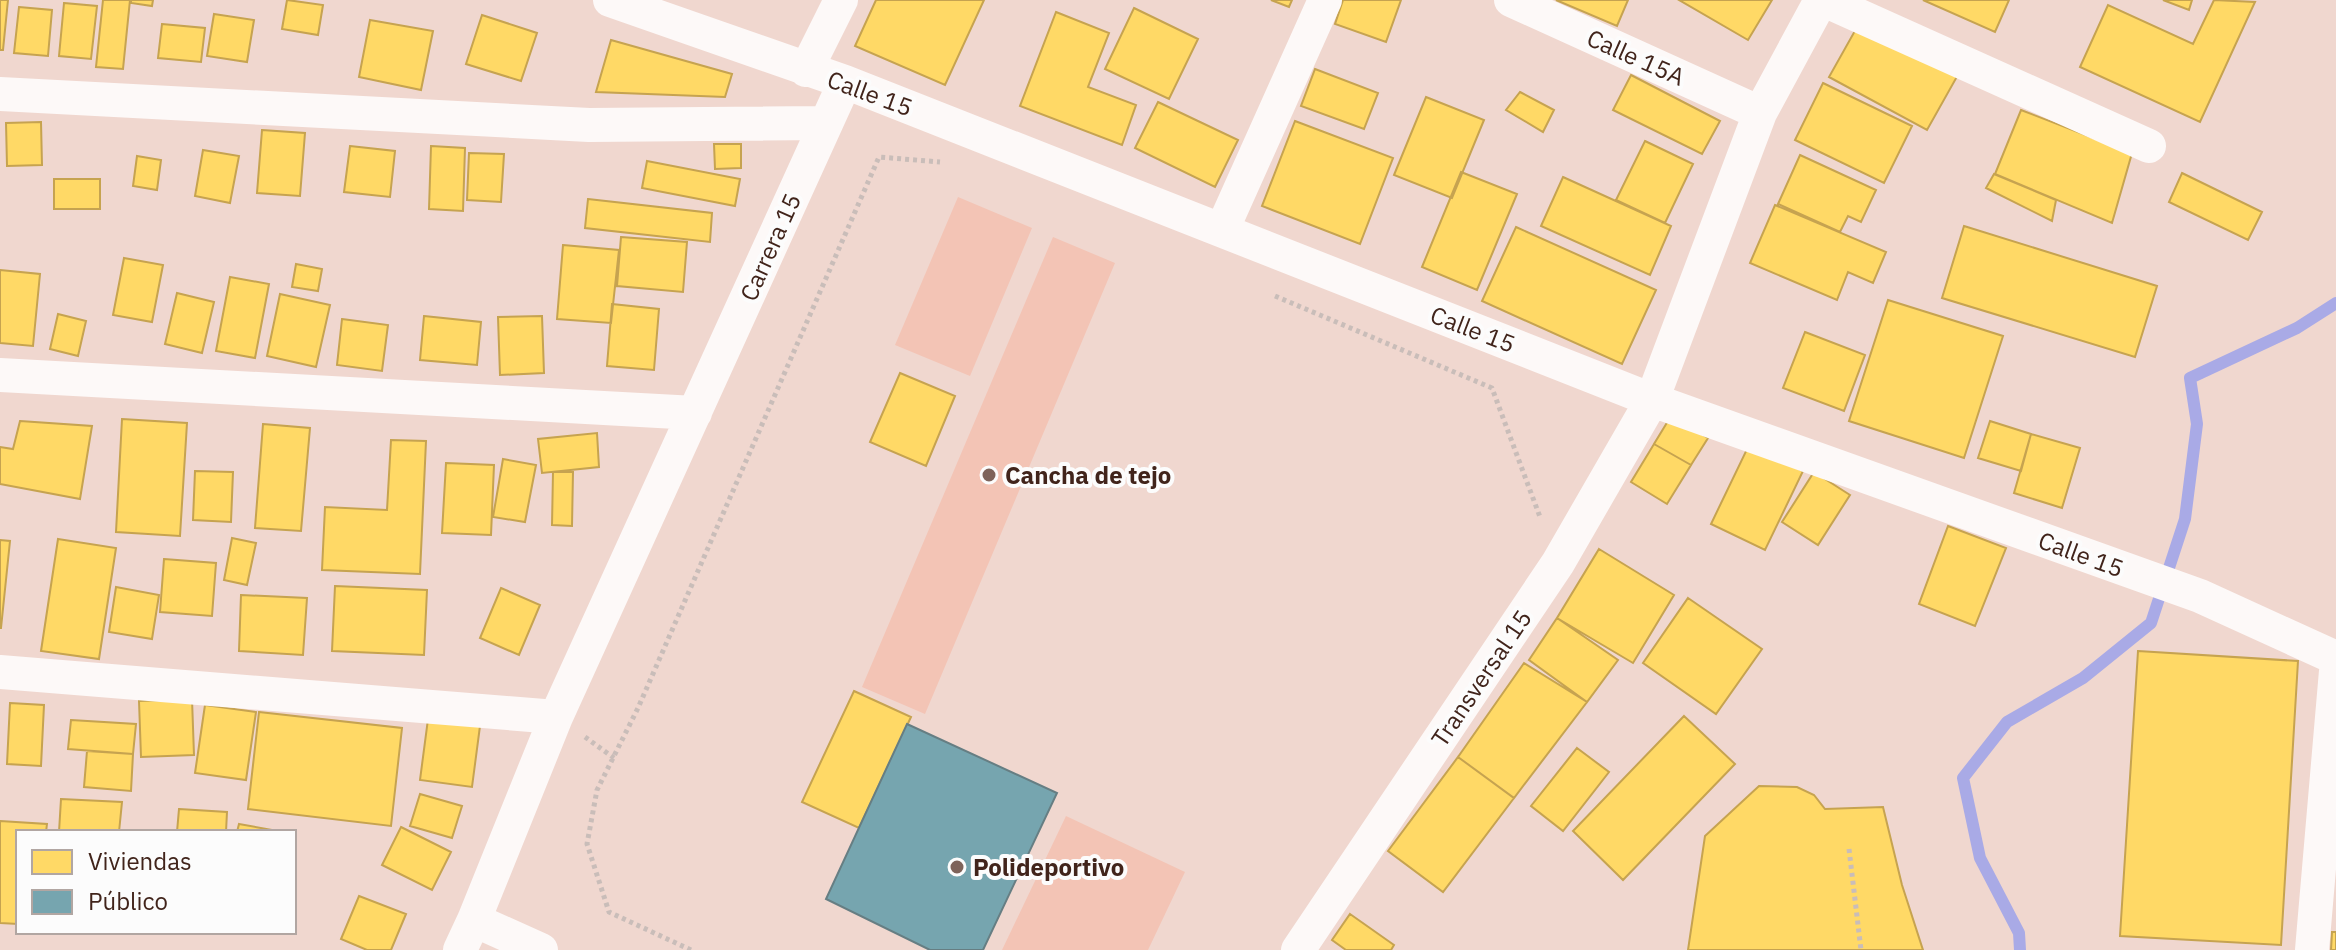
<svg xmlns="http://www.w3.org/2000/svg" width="2336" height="950" viewBox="0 0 2336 950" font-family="'IBM Plex Sans',sans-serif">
	<rect width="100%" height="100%" fill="#f0d7cf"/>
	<!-- green -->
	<path fill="#f3c4b5" d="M958 197 1032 228 970 376 895 345Z
		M1053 237 1115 263 925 714 862 687Z
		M1066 816 1185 872 1148 950H1002Z"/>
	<!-- homes -->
	<path fill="#ffd966" stroke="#c6a350" stroke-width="2" d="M0 0H8L3 50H0Z
		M103 0H130L123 69 96 67Z
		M131 0H153L152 6 131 3Z
		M287 0 323 5 318 35 282 29Z
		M876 0H984L945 85 855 46Z
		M1271 0H1292L1289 7Z
		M1343 0H1401L1386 42 1335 24Z
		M1556 0H1628L1617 26Z
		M1679 0H1772L1748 40Z
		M1923 0H2009L1995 32Z
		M2163 0H2192L2189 10Z
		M2214 0 2255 2 2200 122 2080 67 2108 5 2193 44Z
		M64 3 97 6 91 59 59 56Z
		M19 7 52 10 48 56 14 53Z
		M1134 8 1198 39 1169 99 1105 69Z
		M1056 12 1109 33 1088 87 1136 105 1122 145 1020 106Z
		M214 14 254 20 247 62 207 56Z
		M482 15 537 33 521 81 466 64Z
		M370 20 433 31 421 90 359 77Z
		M1861 20 1959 73 1927 130 1829 77Z
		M162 24 205 28 201 62 158 58Z
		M611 40 732 74 725 97 596 92Z
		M1315 69 1378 93 1364 129 1301 106Z
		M1631 75 1720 121 1702 154 1613 110Z
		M1823 83 1912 126 1884 183 1795 140Z
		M1520 92 1554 110 1543 132 1506 110Z
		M1426 97 1484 120 1452 198 1394 175Z
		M1158 102 1238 140 1215 187 1135 148Z
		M2021 110 2132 153 2112 223 1995 174Z
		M1295 121 1393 158 1360 244 1262 206Z
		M41 122 42 165 7 166 6 123Z
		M262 130 305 133 300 196 257 193Z
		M1645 141 1693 164 1665 223 1616 200Z
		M714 144H741V168L715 169Z
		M350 146 395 151 390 197 344 192Z
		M431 146 465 148 463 211 429 209Z
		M203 150 239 156 230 203 195 196Z
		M469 153 504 154 501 202 467 200Z
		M1800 155 1876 190 1861 222 1848 216 1840 232 1778 204Z
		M137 156 161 160 157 190 133 186Z
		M647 161 740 179 735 206 642 188Z
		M1461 172 1517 194 1477 290 1422 267Z
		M2182 173 2262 212 2248 240 2169 202Z
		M1994 174 2056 200 2052 221 1986 188Z
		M1563 177 1671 226 1650 275 1541 226Z
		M54 179H100V209H54Z
		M588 199 712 213 710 242 585 228Z
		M1775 205 1886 252 1873 283 1848 272 1837 300 1750 263Z
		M1964 226 2157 286 2135 357 1942 298Z
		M1516 227 1656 290 1622 364 1482 301Z
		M621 237 687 242 683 292 617 286Z
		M563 245 619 250 611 323 557 319Z
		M124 258 163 265 152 322 113 315Z
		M296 264 322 269 318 291 292 287Z
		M0 270 40 274 33 346 0 343Z
		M230 277 269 284 255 358 216 351Z
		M177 293 214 302 202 353 165 344Z
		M280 294 330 305 316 367 267 356Z
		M1888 300 2003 336 1964 458 1849 421Z
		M612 304 659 309 654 370 607 366Z
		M58 314 86 321 78 356 50 349Z
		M424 316 481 322 477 365 420 360Z
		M542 316 544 373 500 375 498 317Z
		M342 319 388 325 382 371 337 365Z
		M1805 332 1865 355 1844 411 1783 388Z
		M900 373 955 396 926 466 870 442Z
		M1671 416 1708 438 1691 465 1654 444Z
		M122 419 187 423 180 536 116 532Z
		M20 421 92 426 80 499 0 484V447L13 449Z
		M1990 421 2031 434 2021 471 1978 458Z
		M263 424 310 428 301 531 255 528Z
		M597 433 599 467 542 473 538 439Z
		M2031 434 2080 448 2062 508 2014 493Z
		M391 440 426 441 420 574 322 570 325 507 387 510Z
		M1654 444 1691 465 1667 504 1631 482Z
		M1749 445 1803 471 1765 550 1711 524Z
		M503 459 536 465 525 522 493 517Z
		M446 463 494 465 491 535 442 533Z
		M195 471 233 472 231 522 193 520Z
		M553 472H573L572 526 552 525Z
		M1814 472 1850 495 1818 545 1782 522Z
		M1948 526 2006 548 1975 626 1919 604Z
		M232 538 256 543 247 585 224 580Z
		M58 539 116 548 99 659 41 651Z
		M0 540 10 541 1 628H0Z
		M1599 549 1674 595 1633 663 1557 618Z
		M164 559 216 563 212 616 160 612Z
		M335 586 427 590 424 655 332 651Z
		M116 587 159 595 152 639 109 632Z
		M501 588 540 605 519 655 480 638Z
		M241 595 307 598 303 655 239 651Z
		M1688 598 1762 649 1716 714 1643 663Z
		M1557 618 1618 660 1587 702 1529 660Z
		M2138 651 2298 661 2281 945 2120 936Z
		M1524 663 1587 702 1514 798 1458 757Z
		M854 691 911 717 859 828 802 802Z
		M192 699 194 755 141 757 139 701Z
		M10 703 44 705 41 766 7 764Z
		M205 705 256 712 246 780 195 773Z
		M259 712 402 728 391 826 248 809Z
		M1684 716 1735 764 1623 880 1573 831Z
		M428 719 480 726 472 787 420 780Z
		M71 720 136 724 133 754 68 749Z
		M1577 748 1609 772 1563 831 1531 806Z
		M87 751 133 754 131 791 84 787Z
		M1458 757 1514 798 1443 892 1388 851Z
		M1759 786 1797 787 1814 795 1825 809 1883 807 1902 885 1923 950H1688L1705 836Z
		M420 794 462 806 452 838 410 826Z
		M61 799 122 802 119 832H59Z
		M179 809 227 812 226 832H177Z
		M0 821 47 824 46 832H18V924L0 923Z
		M239 824 283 832H237Z
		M401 827 451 852 432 890 382 865Z
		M359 896 406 914 391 950H367L341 939Z
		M1350 914 1394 945 1391 950H1346L1332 940Z
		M2332 932H2336V950H2331Z"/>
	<!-- public -->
	<path fill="#76a5af" stroke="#667e83" stroke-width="2" d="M907 724 1057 793 983 950H930L826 899Z"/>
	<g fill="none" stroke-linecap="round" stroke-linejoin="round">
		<!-- stream -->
		<path stroke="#a9aae6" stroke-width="12" d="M2020 950 2019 933 1980 858 1963 778 2007 722 2083 678 2151 623 2185 519 2197 424 2190 378 2297 328 2336 303"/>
		<!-- path -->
		<path stroke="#c9bdb9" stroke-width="5" stroke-dasharray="4 4" stroke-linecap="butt" d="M1275 296 1492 388 1540 517
			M585 737 614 758
			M1849 849 1861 950
			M691 950 609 912 587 844 597 790 638 708 879 157 940 162"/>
		<!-- street -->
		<path stroke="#fdf9f8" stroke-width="34" d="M610 0 845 82 1652 400 2200 596 2336 658
			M1511 0 1760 113
			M1824 0 2149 146
			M806 70 841 0
			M0 94 589 125 826 123
			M1222 230 1325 0
			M0 375 695 413
			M0 672 556 717
			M474 920 541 950
			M460 950 474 920 556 717 845 82
			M1298 950 1558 563 1652 400 1760 113 1821 0
			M2312 950 2336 671"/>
	</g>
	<!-- markers -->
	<g fill="#7e635a" stroke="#fcfcfc" stroke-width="3">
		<circle cx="989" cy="475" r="8"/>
		<circle cx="957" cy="867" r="8"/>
	</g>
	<g text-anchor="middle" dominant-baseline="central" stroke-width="8" stroke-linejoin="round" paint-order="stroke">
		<!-- street labels -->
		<g font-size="24" fill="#41241b" stroke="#fcfcfc">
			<text transform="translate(1636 57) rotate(24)">Calle 15A</text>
			<text transform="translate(870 93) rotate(20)">Calle 15</text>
			<text transform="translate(770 247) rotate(-66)">Carrera 15</text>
			<text transform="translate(1473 329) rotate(21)">Calle 15</text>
			<text transform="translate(2081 554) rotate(20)">Calle 15</text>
			<text transform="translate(1481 678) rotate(-56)">Transversal 15</text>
		</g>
		<!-- poi labels -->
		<g font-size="24" font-weight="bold" fill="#41241b" stroke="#fcfcfc" text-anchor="start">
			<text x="1005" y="475">Cancha de tejo</text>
			<text x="973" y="867">Polideportivo</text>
		</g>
	</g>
	<!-- legend -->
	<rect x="16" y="830" width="280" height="104" fill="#fcfcfc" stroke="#b1a6a2" stroke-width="2"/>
	<rect x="32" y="850" width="40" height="24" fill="#ffd966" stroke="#b1a6a2" stroke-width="2"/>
	<text x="88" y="870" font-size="24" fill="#41241b">Viviendas</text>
	<rect x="32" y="890" width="40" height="24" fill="#76a5af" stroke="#b1a6a2" stroke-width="2"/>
	<text x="88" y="910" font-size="24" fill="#41241b">Público</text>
</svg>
